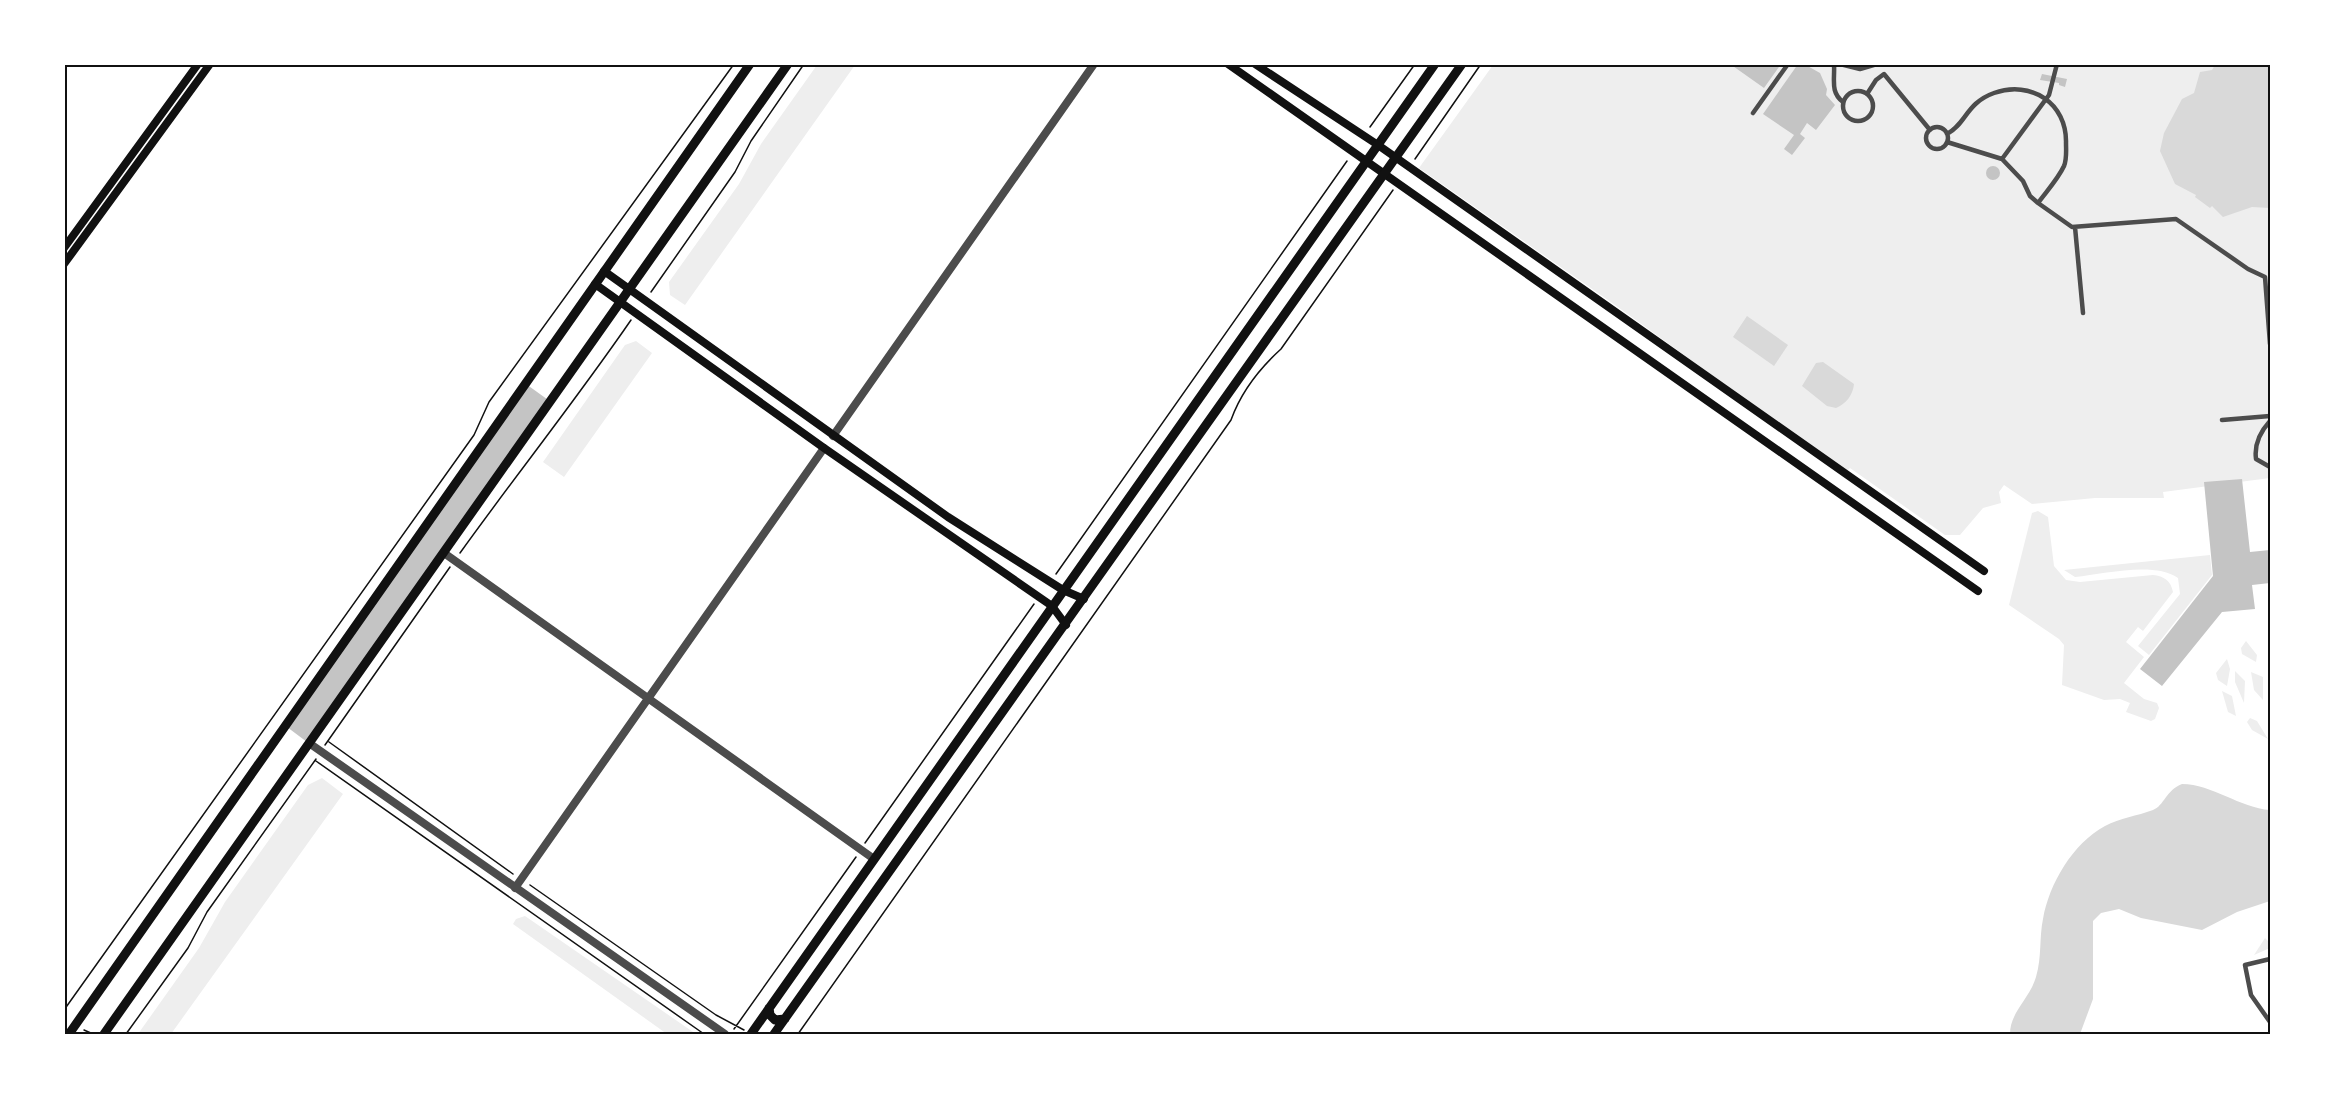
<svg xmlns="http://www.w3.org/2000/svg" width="2335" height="1099" viewBox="0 0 2335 1099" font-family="'Source Sans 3',sans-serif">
	<rect width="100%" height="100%" fill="#fff"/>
	<!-- green -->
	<path fill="#eee" d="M817 65H855L685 305 670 295 669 282 739 184 761 144Z
		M1493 65H2270V478L2163 492 2164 498H2095L2032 504 2004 485 1999 492 2001 503 1983 508 1960 535H1945L1850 468 1846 472 1615 305 1419 168Z
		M636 341 652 353 564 477 543 462 625 345Z
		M2038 511 2048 517 2054 566 2066 580 2080 582 2153 575C2164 576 2171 581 2173 592L2143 631 2138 627 2126 642 2144 657 2124 683 2144 699 2157 703 2159 708 2155 719 2151 721 2126 712 2130 703 2120 699 2104 700 2062 685 2064 645 2059 639 2009 605 2032 513Z
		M2210 555 2212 575 2149 655 2138 646 2180 594 2178 578C2154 561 2104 574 2075 577L2064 570Z
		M2246 641 2257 655 2256 662 2242 654 2241 648Z
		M2227 659 2230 669 2227 686 2218 680 2216 673Z
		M2235 671 2245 681 2244 703 2235 682Z
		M2251 672 2263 677V700L2254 690Z
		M2222 691 2232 696 2236 716 2228 712Z
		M2250 718 2257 721 2268 739 2252 730 2247 722Z
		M322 778 343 794 171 1034H138L199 948 225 902 308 785Z
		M525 916 696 1034H667L513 924 516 919Z
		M2265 938 2270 943V948L2254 955Z"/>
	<!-- water -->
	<path fill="#d9d9d9" d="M2215 65H2270V208L2252 207 2223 217 2212 206 2210 208 2195 197 2196 195 2175 184 2160 151 2164 133 2182 99 2194 93 2200 72 2212 70Z
		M1747 316 1788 345 1774 366 1733 337Z
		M1823 362 1854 384C1853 395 1846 404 1836 408L1827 406 1802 386 1816 363Z
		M2182 784C2212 784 2240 808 2270 810V901L2237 912 2202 930 2141 918 2119 909 2101 913 2093 921V999L2080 1034H2010C2010 1012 2030 998 2036 977 2042 956 2039 938 2043 919 2049 884 2073 843 2105 826 2120 818 2137 816 2153 810 2164 806 2166 790 2182 784Z"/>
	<!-- building -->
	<path fill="#c4c4c4" d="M1730 64H1781L1764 88Z
		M1798 64H1804L1820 73 1827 89 1826 95 1835 105 1816 130 1807 123 1800 134 1805 138 1792 155 1784 149 1794 135 1763 114Z
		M2042 74 2067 79 2065 87 2059 85V83L2040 80Z
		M1986 173a7 7 0 1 1 14 0a7 7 0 1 1-14 0Z
		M526 384 551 402 311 745 283 724Z
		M2242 479 2250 552 2270 550V583L2252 585 2255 609 2222 612 2162 686 2140 669 2213 576 2204 482Z"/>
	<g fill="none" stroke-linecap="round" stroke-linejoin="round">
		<!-- path -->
		<path stroke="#111" stroke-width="1.5" d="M1370 127 1415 64
			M1415 159 1481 64
			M651 292 735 172 751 141 804 64
			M460 553C516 475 576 400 631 320
			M1056 574 1347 161
			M329 742 513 874
			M325 745 450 567
			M316 761 704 1034
			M865 843 1034 604
			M530 885 716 1015 744 1030
			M64 1010 474 435 489 402 734 64
			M734 1029 856 857
			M84 1030 93 1034
			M126 1034 188 948 207 912 316 759
			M798 1034 1231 420C1241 392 1259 369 1281 349L1393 190"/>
		<!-- pedestrian -->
		<path stroke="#4c4c4c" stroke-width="4.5" d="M1834 64C1835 80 1830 92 1843 102
			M1840 64 1860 69 1877 64
			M1843 106a15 15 0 1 1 30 0a15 15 0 1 1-30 0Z
			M1867 94 1876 80 1884 74 1930 130
			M1753 113 1788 64
			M1926 138a11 11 0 1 1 22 0a11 11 0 1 1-22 0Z
			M1947 134C1966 124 1966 103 1994 93 2031 80 2067 103 2066 143 2066 150 2067 159 2064 166 2058 179 2046 192 2038 203
			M1947 142 2002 159 2023 181 2030 196 2038 203 2072 227 2176 219 2248 269 2265 277 2270 344
			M2002 159 2049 95 2057 64
			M2075 227 2083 313
			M2222 420 2270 416
			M2270 421C2260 432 2254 444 2256 459L2270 467
			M2270 959 2245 965 2251 995 2270 1022"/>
		<!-- tertiary -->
		<path stroke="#4c4c4c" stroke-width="8" d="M833 436 1094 64
			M444 553 874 859
			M309 743 725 1034
			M515 888 824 448"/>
		<!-- secondary -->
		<path stroke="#111" stroke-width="8" d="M1228 64 1978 591
			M1255 64 1378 145 1984 571
			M64 248 198 64
			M64 264 210 64
			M604 271 948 517 1063 590 1084 599
			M595 284 824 448 1052 606 1066 625"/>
		<!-- primary -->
		<path stroke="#111" stroke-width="9" d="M769 1008 770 1015 775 1020 785 1019
			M69 1034 750 64
			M104 1034 788 64
			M751 1034 1435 64
			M774 1034 1462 64"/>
	</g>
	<!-- border -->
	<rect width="2335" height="1099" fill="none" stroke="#ffffff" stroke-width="132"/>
	<rect x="66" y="66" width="2203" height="967" fill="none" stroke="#111" stroke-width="2"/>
</svg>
